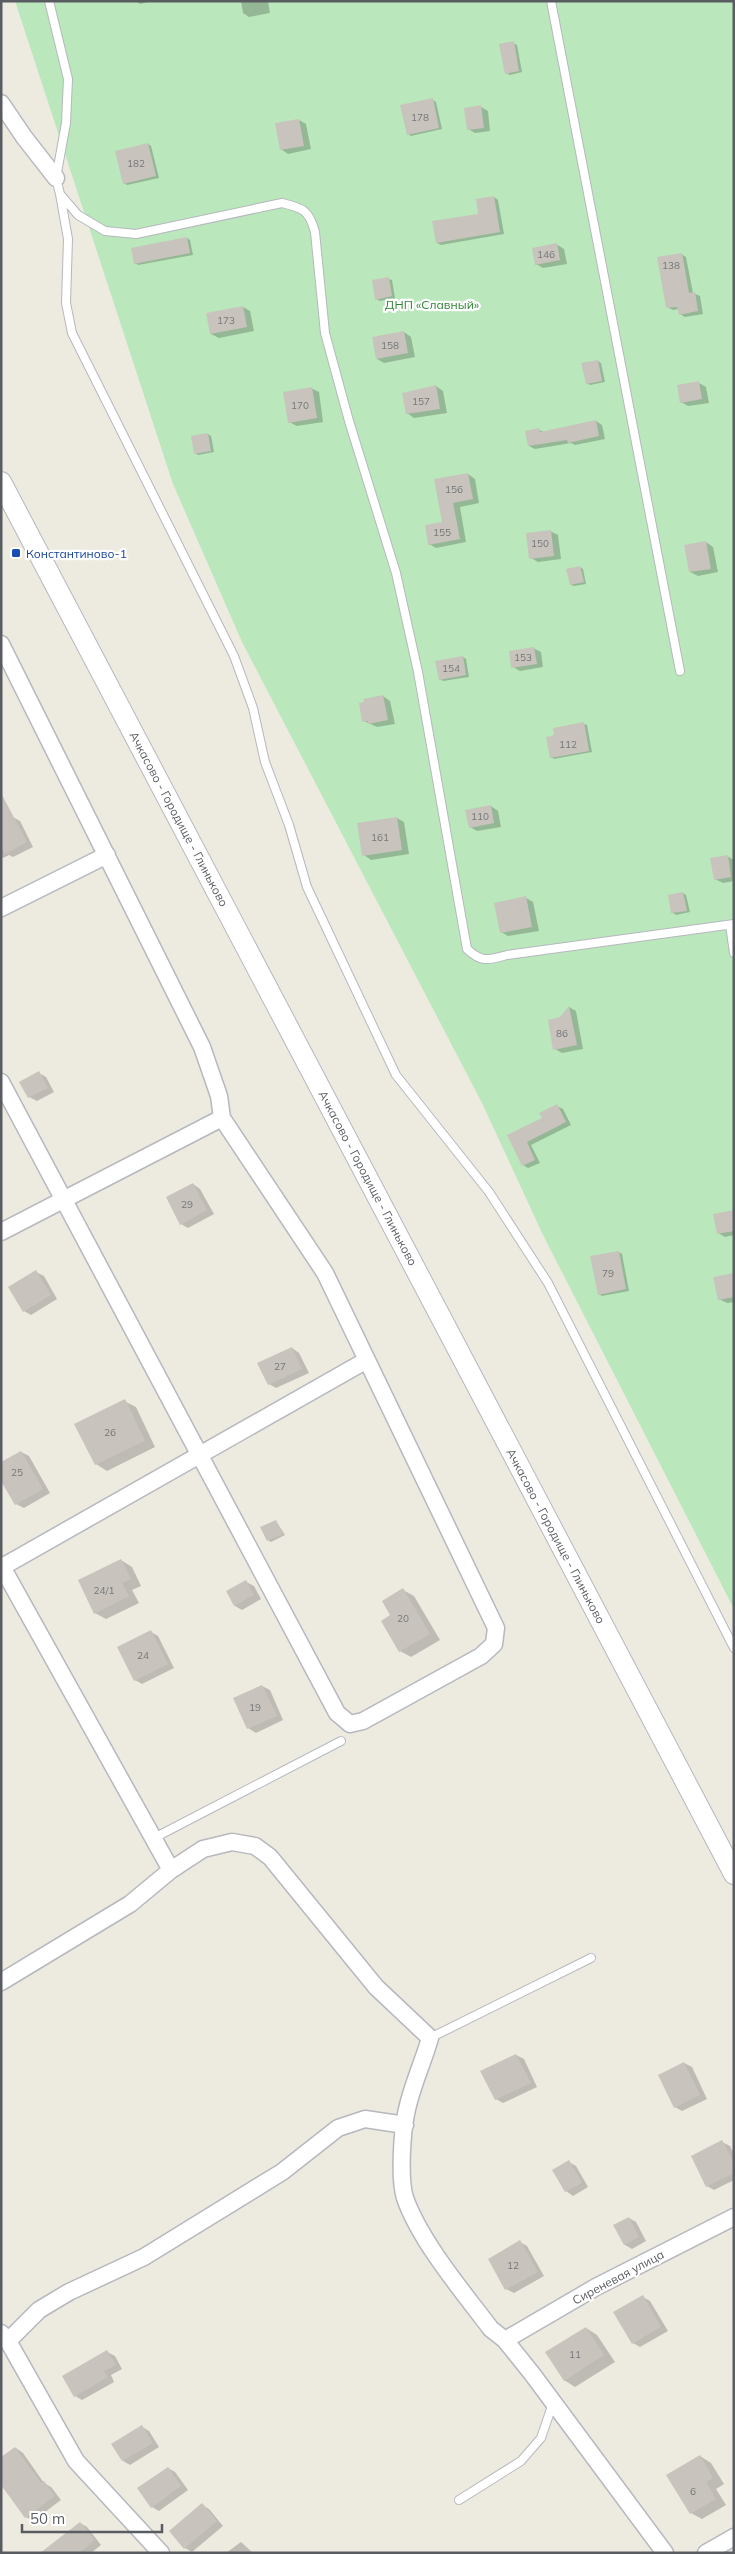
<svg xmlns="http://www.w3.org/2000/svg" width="735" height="2554" viewBox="0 0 735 2554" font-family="Mulish,sans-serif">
	<rect width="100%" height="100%" fill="#edeae0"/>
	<!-- green -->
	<path fill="#bae7bb" d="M15 1H734V1609L543 1235 482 1103 242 642 173 484Z"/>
	<!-- shadow -->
	<path fill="#0003" d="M136 1H152L140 4Z
		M241 1H268L270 13 249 17 243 13Z
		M513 43 517 45 522 72 510 75 506 73Z
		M433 100 436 102 442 129 411 136 408 134Z
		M481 107 488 111 490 131 475 133 468 129Z
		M299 120 306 124 311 149 288 154 281 149Z
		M148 144 151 146 159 178 127 185 124 183Z
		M494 197 498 200 504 234 441 245 437 243 480 215Z
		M187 238 190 240 193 255 138 265 135 263Z
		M556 244 564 249 567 264 543 268 536 264Z
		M681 254 686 257 693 293 700 296 703 314 685 317 680 314 679 309 673 310 667 307Z
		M389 279 392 280 395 298 380 301 376 299Z
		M243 307 250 311 254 331 219 338 211 334Z
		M404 332 411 337 415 357 384 363 377 359Z
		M598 361 601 363 605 382 590 385 587 383Z
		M699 383 706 387 709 403 688 406 681 402Z
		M436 386 443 391 447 413 414 418 407 413Z
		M311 388 319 392 323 422 297 426 289 422Z
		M596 421 602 425 605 439 575 445 571 443 535 449 529 446 539 430 544 432Z
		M208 434 211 436 214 452 198 455 195 453Z
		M468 474 475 479 479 503 460 507 466 542 436 548 429 544 444 523 436 480Z
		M550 531 558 535 561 559 538 562 531 558Z
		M706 542 713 547 718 572 698 576 690 572Z
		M580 567 583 569 586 584 574 586 571 585Z
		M533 648 541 652 543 667 520 671 513 667Z
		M463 657 466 659 469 677 443 681 440 679Z
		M383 696 390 701 395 724 377 727 364 721Z
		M584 724 587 725 592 752 554 759 551 757Z
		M491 806 498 811 501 827 477 831 470 827Z
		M13 817 20 821 33 847 13 857 9 855 3 858 1 857V823Z
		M397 818 404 822 409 854 371 860 364 855Z
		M727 856 734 860V881L723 883 715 879Z
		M683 893 686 895 690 912 676 915 673 913 669 896Z
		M526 898 533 902 539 931 508 936 501 932Z
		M569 1007 576 1011 583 1049 562 1053 555 1049 560 1018Z
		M39 1073 46 1077 54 1092 37 1101 29 1097Z
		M557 1106 563 1109 571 1125 531 1145 540 1163 528 1168 523 1165 509 1135 543 1119Z
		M193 1184 200 1189 214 1214 188 1228 181 1224Z
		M734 1211V1235L725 1237 718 1233Z
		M619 1252 622 1254 629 1291 602 1296 599 1294Z
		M36 1272 44 1276 57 1299 31 1315 24 1311Z
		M734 1274V1302L727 1303 719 1299Z
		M292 1348 299 1353 309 1373 276 1388 269 1384Z
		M124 1401 136 1407 155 1447 107 1471 96 1464Z
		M21 1452 29 1456 50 1493 24 1508 16 1504Z
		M276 1521 285 1535 271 1542 268 1540Z
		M121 1560 132 1567 141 1586 132 1590 139 1603 106 1619 95 1613Z
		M246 1582 254 1586 261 1599 242 1610 235 1606 227 1592Z
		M403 1590 414 1596 440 1640 411 1657 400 1651Z
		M151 1632 158 1636 174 1668 142 1684 135 1680Z
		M262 1686 270 1690 283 1720 256 1733 248 1728Z
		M516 2055 524 2059 537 2087 503 2103 496 2099Z
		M684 2063 692 2067 707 2099 682 2111 675 2107Z
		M722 2142 730 2146 734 2154V2180L714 2190 707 2186Z
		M569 2162 576 2166 588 2187 573 2196 566 2191Z
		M629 2218 636 2222 646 2241 632 2249 625 2245Z
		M520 2242 527 2246 544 2276 514 2293 506 2289Z
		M643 2297 650 2301 668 2331 640 2347 633 2343Z
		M586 2328 597 2335 615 2362 575 2387 564 2380Z
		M107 2352 115 2356 122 2369 111 2375 114 2382 82 2400 75 2396Z
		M142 2427 149 2431 159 2447 130 2465 123 2461Z
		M16 2448 23 2453 44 2483 51 2487 61 2500 33 2521 26 2517Z
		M700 2456 711 2463 724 2484 716 2489 726 2505 702 2519 691 2513Z
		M168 2468 175 2472 188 2490 159 2511 152 2507Z
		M202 2505 209 2509 223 2526 192 2552 185 2548Z
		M80 2523 87 2527 101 2545 91 2553H57Z
		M241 2542 253 2553H226Z"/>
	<!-- building -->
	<path fill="#c8c4bd" d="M514 41 519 71 505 74 499 44Z
		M433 98 439 128 407 135 400 105Z
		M481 105 484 128 467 130 464 108Z
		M299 119 304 146 280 150 275 123Z
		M148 143 156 176 123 184 115 151Z
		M494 196 500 232 436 243 432 221 478 214 476 199Z
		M187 237 190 253 134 264 131 248Z
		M557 243 560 260 535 265 532 248Z
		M682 253 689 293 695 292 698 311 679 315 677 307 666 308 657 257Z
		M389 277 392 296 375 300 372 280Z
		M243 306 247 327 210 334 206 313Z
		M404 331 408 353 376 359 372 337Z
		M598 360 602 381 586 384 581 363Z
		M699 381 702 399 680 403 677 385Z
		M436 385 440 409 406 414 402 393Z
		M312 387 317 418 288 423 283 392Z
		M596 420 599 436 568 443 567 440 528 446 525 431 539 428 540 432Z
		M208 433 211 451 194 454 191 436Z
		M468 473 473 499 453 503 460 539 428 545 425 525 442 522 434 479Z
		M551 530 554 556 529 559 526 533Z
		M706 541 711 569 689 572 684 545Z
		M580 566 584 582 570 585 566 569Z
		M534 647 537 664 511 668 509 651Z
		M463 656 466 675 439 680 435 661Z
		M383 695 388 720 368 724V721L362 722 359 703 364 702 363 699Z
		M584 722 589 751 550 758 546 737 554 735 553 728Z
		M1 793 27 842 5 854 1 846Z
		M491 805 494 823 469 828 465 810Z
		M397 817 402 850 362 856 357 823Z
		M728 855 731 877 714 880 710 858Z
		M683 892 687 911 671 913 668 895Z
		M526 896 532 927 500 933 494 903Z
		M569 1006 577 1045 553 1050 548 1020 560 1017Z
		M39 1071 48 1088 28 1098 19 1082Z
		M557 1104 566 1122 527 1142 535 1160 522 1166 507 1135 542 1118 539 1113Z
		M193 1183 207 1210 180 1225 166 1197Z
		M734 1210V1231L717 1234 713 1214Z
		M619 1251 626 1289 598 1295 590 1256Z
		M36 1270 51 1295 23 1312 8 1287Z
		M734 1273V1297L718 1300 713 1277Z
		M292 1347 302 1369 268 1385 257 1363Z
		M125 1399 145 1441 95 1465 74 1424Z
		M21 1451 43 1489 15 1505 1 1481V1462Z
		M276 1520 283 1534 267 1541 260 1527Z
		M121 1559 131 1579 122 1583 129 1596 94 1614 78 1580Z
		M246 1580 254 1595 234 1606 226 1591Z
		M403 1588 430 1634 399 1652 381 1621 390 1615 382 1601Z
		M151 1630 168 1664 134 1681 117 1647Z
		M262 1685 277 1716 247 1729 233 1698Z
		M516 2054 531 2083 495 2100 480 2071Z
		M684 2062 700 2095 674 2108 658 2075Z
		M722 2140 734 2163V2173L706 2187 691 2156Z
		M569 2160 582 2183 565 2192 552 2170Z
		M629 2217 639 2237 624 2245 613 2225Z
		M520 2240 538 2272 505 2290 488 2259Z
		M643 2295 661 2327 632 2344 613 2312Z
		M586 2327 604 2355 564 2381 545 2352Z
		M107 2350 116 2365 104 2371 108 2377 74 2397 62 2376Z
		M142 2425 153 2443 122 2461 111 2444Z
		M15 2447 41 2483 44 2481 55 2496 25 2518 1 2485V2457Z
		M700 2455 713 2478 706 2482 716 2499 690 2514 666 2475Z
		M168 2467 181 2486 151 2508 137 2488Z
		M202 2503 217 2521 184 2549 169 2531Z
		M80 2522 95 2540 79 2553H40Z"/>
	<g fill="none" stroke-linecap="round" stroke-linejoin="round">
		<defs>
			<path id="service" d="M49 1 68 79 66 123 56 178 60 194 78 215 105 231 136 234 282 203C303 208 309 210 315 232L325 333 349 421 396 573 418 672 467 949C482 963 488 960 507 955L734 924
				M551 1 680 671
				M60 194 68 239 66 303 72 333 234 656 253 708 265 762 289 825 307 887 396 1075 489 1192 548 1283 734 1648
				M730 925 734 953
				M154 1838 341 1741
				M430 2038 591 1958
				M459 2500 521 2461 541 2438 553 2403"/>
			<path id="minor" d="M1 103 24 137 56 178
				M1 644 202 1047 219 1096 222 1118 325 1273 496 1628 494 1644 481 1656 363 1721 350 1724 337 1713 1 1082
				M1 908 107 855
				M1 1232 222 1118
				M1 1565 171 1870
				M2 1567 367 1360
				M1 1982 130 1904 171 1870 203 1849 232 1842 255 1846 270 1857 376 1987 430 2038C423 2063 411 2087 406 2114 402 2134 399 2179 405 2198 420 2241 463 2292 491 2329L505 2340 533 2375 665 2553
				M1 2333 8 2341 76 2461 161 2553
				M505 2340 596 2287 734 2217
				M8 2341 39 2310 69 2292 144 2257 282 2172 338 2128 365 2119 405 2125
				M706 2553 734 2537"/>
			<path id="tertiary" d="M1 482 734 1874"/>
		</defs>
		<!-- service casing -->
		<use href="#service" stroke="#b6b8be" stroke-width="10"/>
		<!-- minor casing -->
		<use href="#minor" stroke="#b6b8be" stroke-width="19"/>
		<!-- tertiary casing -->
		<use href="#tertiary" stroke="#b6b8be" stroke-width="22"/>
		<!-- service -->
		<use href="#service" stroke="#fff" stroke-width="8"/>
		<!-- minor -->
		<use href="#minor" stroke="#fff" stroke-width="16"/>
		<!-- tertiary -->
		<use href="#tertiary" stroke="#fff" stroke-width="20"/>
	</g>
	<!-- markers -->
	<rect fill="#1a4fb4" stroke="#fff" stroke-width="2" x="11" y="548" width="10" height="10" rx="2.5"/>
	<g text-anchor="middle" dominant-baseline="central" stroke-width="4.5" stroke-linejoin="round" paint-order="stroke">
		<!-- number labels -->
		<g font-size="10" fill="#757779">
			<text x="420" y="117">178</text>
			<text x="136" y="163">182</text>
			<text x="546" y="254">146</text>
			<text x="671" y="265">138</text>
			<text x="226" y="320">173</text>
			<text x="390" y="345">158</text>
			<text x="421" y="401">157</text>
			<text x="300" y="405">170</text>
			<text x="454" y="489">156</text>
			<text x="442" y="532">155</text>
			<text x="540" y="543">150</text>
			<text x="523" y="657">153</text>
			<text x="451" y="668">154</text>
			<text x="568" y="744">112</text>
			<text x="480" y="816">110</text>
			<text x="380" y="837">161</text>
			<text x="562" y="1033">86</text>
			<text x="187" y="1204">29</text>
			<text x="608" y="1273">79</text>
			<text x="280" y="1366">27</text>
			<text x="110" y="1432">26</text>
			<text x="17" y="1472">25</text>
			<text x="104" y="1590">24/1</text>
			<text x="403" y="1618">20</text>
			<text x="143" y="1655">24</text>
			<text x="255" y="1707">19</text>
			<text x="513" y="2265">12</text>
			<text x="575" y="2354">11</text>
			<text x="693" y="2491">6</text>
		</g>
		<!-- park labels -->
		<g font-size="12" fill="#2e8334" stroke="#fff">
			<text x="432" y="304">ДНП «Славный»</text>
		</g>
		<!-- transit labels -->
		<g font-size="12" fill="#164399" stroke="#fff" text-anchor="start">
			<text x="26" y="553">Константиново-1</text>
		</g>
		<!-- street labels -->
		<g font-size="12" fill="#595d62" stroke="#fff">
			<text transform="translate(179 819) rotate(62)">Ачкасово - Городище - Глиньково</text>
			<text transform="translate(368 1178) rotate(62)">Ачкасово - Городище - Глиньково</text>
			<text transform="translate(556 1536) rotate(62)">Ачкасово - Городище - Глиньково</text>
			<text transform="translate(618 2277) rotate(-28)">Сиреневая улица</text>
		</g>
	</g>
	<!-- border -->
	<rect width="735" height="2554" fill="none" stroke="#595d62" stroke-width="5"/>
	<!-- scale -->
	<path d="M22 2524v8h140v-8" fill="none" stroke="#595d62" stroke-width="2.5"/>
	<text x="30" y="2524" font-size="15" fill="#595d62" stroke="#ffffff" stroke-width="4" paint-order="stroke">50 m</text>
</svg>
